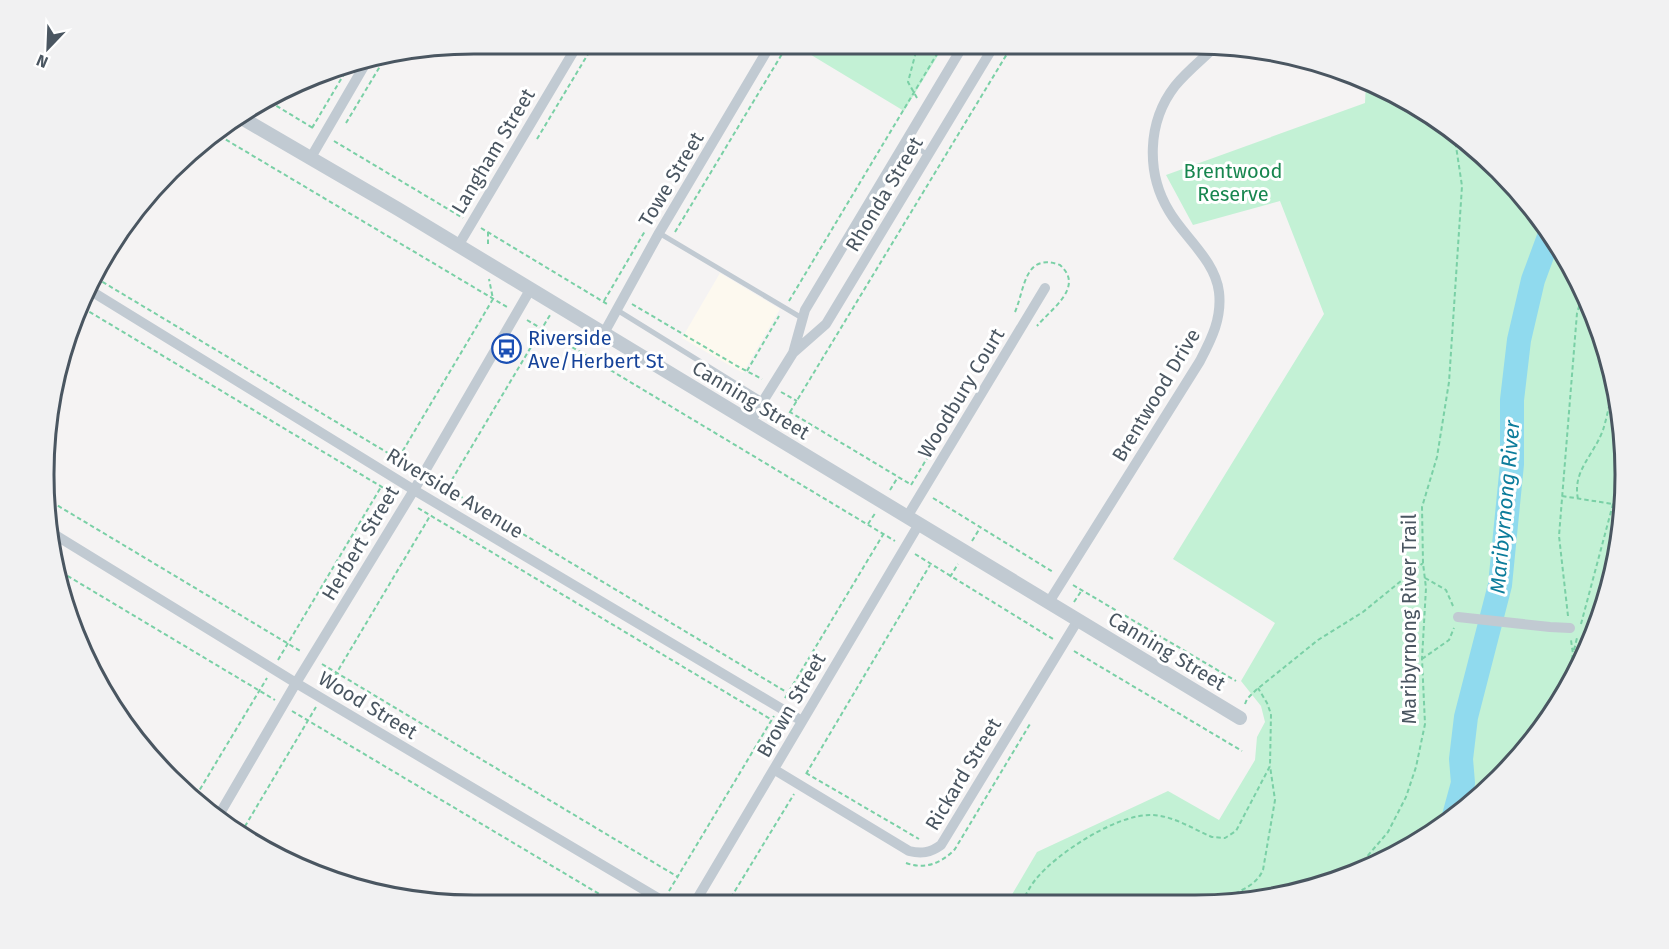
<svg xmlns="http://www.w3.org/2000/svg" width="1669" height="949" viewBox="0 0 1669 949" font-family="'Fira Sans',sans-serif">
	<rect width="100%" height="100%" fill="#f5f3f3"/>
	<!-- commercial -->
	<path fill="#fdf9ef" d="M720 273 780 309 743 373 682 338Z"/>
	<!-- green -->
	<path fill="#c3f1d5" d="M793 44H945L904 111Z
		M1366 81 1410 101 1479 151 1537 212 1581 284 1611 363 1625 447 1622 531 1603 613 1568 690 1499 779 1434 833 1333 883 1250 902 1007 903 1037 852 1168 791 1219 820 1255 760 1257 737 1265 722 1261 706 1241 681 1275 623 1173 559 1324 314 1280 201 1193 225 1166 175 1365 103Z"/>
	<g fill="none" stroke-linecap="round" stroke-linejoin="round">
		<!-- river -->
		<path stroke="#90daee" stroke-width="24" d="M1454 816 1463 783 1461 759 1466 717 1500 585 1512 464V400L1519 340 1533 280 1550 234"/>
		<!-- path -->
		<path stroke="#7ad0a6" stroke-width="2" stroke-dasharray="4.5 3" stroke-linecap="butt" d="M853 44C862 48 870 49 878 44
			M917 98 908 82 918 44
			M270 102 313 128
			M346 123 385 58
			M312 128 350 64
			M213 132 507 307
			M537 139 594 44
			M334 141 463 218
			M481 228 607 304
			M488 232V247
			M675 232 788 44
			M96 278 413 468
			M604 301 645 231
			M789 301 943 44
			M632 304 737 366 762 379
			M83 308 397 496
			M1015 312C1025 289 1024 252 1060 265 1085 287 1051 309 1037 326
			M527 320 895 541
			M747 371 779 316
			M781 392 797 401
			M790 412 1013 44
			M782 426 790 412 910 484
			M395 464 493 299 489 279
			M433 480 788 693
			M911 485 938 440
			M890 490 898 477
			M444 493 550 315
			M1562 496 1613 504
			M45 498 302 652
			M933 498 1053 572
			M1578 499C1572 471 1594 455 1603 430 1608 414 1611 396 1614 379
			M418 508 772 720
			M868 524 876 512
			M972 541 980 528
			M915 554 1053 639
			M61 572 275 700
			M950 577 958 564
			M1425 578 1446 590 1453 606
			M1073 585 1236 681
			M1074 602 1082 590
			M1568 616 1559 536 1577 313 1584 291
			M1581 624 1613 504 1623 487
			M1574 650 1577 638
			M1074 651 1242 751
			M1422 659 1449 640 1454 628
			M278 660 381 487
			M322 664 678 877
			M327 689 430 516
			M1563 696 1573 654 1571 640
			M785 698 884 533
			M1245 704 1247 699 1256 690 1318 640 1363 612 1423 563
			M292 711 616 904
			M806 773 919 839
			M806 774 930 565
			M196 796 267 678
			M241 833 316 707
			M906 863C925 870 942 863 955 849L1030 724
			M1353 873 1388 832 1406 797 1416 767 1425 724 1422 659 1426 588 1423 563 1422 507 1437 457 1449 382 1462 186 1454 133
			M669 891 774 716
			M1214 902C1231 894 1255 889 1263 870L1275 800 1270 766
			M1021 903C1026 895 1030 886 1036 879 1057 853 1117 814 1151 815 1172 815 1193 829 1212 837L1225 838 1236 831 1270 766 1271 714 1267 703 1258 688
			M727 904 794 794"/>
		<!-- service -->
		<path stroke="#c1cad2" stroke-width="5" d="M907 141 928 155
			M659 233 802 318
			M617 310 764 401"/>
		<!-- minor -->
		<path stroke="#c1cad2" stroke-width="10" d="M310 159 367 61
			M458 246 578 44
			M91 291 414 490 802 721
			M604 333 659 233 771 44
			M793 353 826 324 995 44
			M750 422 793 353 805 310 964 44
			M907 517 1045 288
			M52 533 296 683 668 904
			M1049 602 1200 361C1212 338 1222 318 1219 292 1215 260 1184 237 1169 211 1146 173 1147 122 1175 86 1187 71 1204 58 1218 44
			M1458 617 1550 627 1570 628
			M775 770 909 851C921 854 930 853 941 845L1078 620
			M219 815 296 683 414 490 530 290
			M694 904 919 524"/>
		<!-- tertiary -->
		<path stroke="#c1cad2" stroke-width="14" d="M240 117 398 209 1240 718"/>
	</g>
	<!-- icons -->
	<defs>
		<symbol id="bus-ring" viewBox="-11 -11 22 22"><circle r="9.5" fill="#fff" stroke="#1a4fb4" stroke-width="1.5"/><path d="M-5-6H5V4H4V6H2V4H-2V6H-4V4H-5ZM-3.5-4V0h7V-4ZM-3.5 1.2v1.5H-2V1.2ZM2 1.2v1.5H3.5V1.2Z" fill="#1a4fb4"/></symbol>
	</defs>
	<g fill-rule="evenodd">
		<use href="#bus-ring" x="490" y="332" width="33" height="33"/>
	</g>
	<g text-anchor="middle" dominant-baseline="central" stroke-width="6" stroke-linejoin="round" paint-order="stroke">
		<!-- street labels -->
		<g font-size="20" fill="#4a5661" stroke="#fff">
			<text transform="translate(493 151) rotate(-59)">Langham Street</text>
			<text transform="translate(671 179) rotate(-59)">Towe Street</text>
			<text transform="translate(884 194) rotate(-59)">Rhonda Street</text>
			<text transform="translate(961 393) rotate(-59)">Woodbury Court</text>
			<text transform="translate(1156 395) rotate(-59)">Brentwood Drive</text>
			<text transform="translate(751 400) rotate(31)">Canning Street</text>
			<text transform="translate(455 493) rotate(31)">Riverside Avenue</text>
			<text transform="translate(360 543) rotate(-59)">Herbert Street</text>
			<text transform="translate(1409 619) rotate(-90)">Maribyrnong River Trail</text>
			<text transform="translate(1167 651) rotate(31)">Canning Street</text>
			<text transform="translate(368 705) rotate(31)">Wood Street</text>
			<text transform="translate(791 705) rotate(-60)">Brown Street</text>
			<text transform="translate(963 774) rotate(-59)">Rickard Street</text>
		</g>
		<!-- park labels -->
		<g font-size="20" fill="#17864f" stroke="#fff">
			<text x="1233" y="171">Brentwood<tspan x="1233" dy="23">Reserve</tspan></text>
		</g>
		<!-- transit labels -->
		<g font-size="20" fill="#164399" stroke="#fff" text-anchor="start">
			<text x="528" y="338">Riverside<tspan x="528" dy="23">Ave/Herbert St</tspan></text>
		</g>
		<!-- water labels -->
		<g font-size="21" font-style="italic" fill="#0c7c9b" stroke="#fff">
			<text transform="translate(1505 507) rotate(-85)">Maribyrnong River</text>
		</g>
	</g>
	<!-- crop -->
	<path d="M0 0H1669V949H0ZM474 54H1195A420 420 0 0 1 1615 474V475A420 420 0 0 1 1195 895H474A420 420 0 0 1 54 475V474A420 420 0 0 1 474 54Z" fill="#f1f1f2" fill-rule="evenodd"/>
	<path fill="none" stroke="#4a5661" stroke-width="3" d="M474 54H1195A420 420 0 0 1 1615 474V475A420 420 0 0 1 1195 895H474A420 420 0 0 1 54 475V474A420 420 0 0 1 474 54Z"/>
	<!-- north arrow -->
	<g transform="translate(48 48) rotate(203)" stroke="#ffffff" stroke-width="4.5" paint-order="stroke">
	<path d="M0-4.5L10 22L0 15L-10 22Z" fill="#4a5661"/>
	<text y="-9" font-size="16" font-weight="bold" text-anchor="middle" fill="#4a5661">N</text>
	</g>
</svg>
